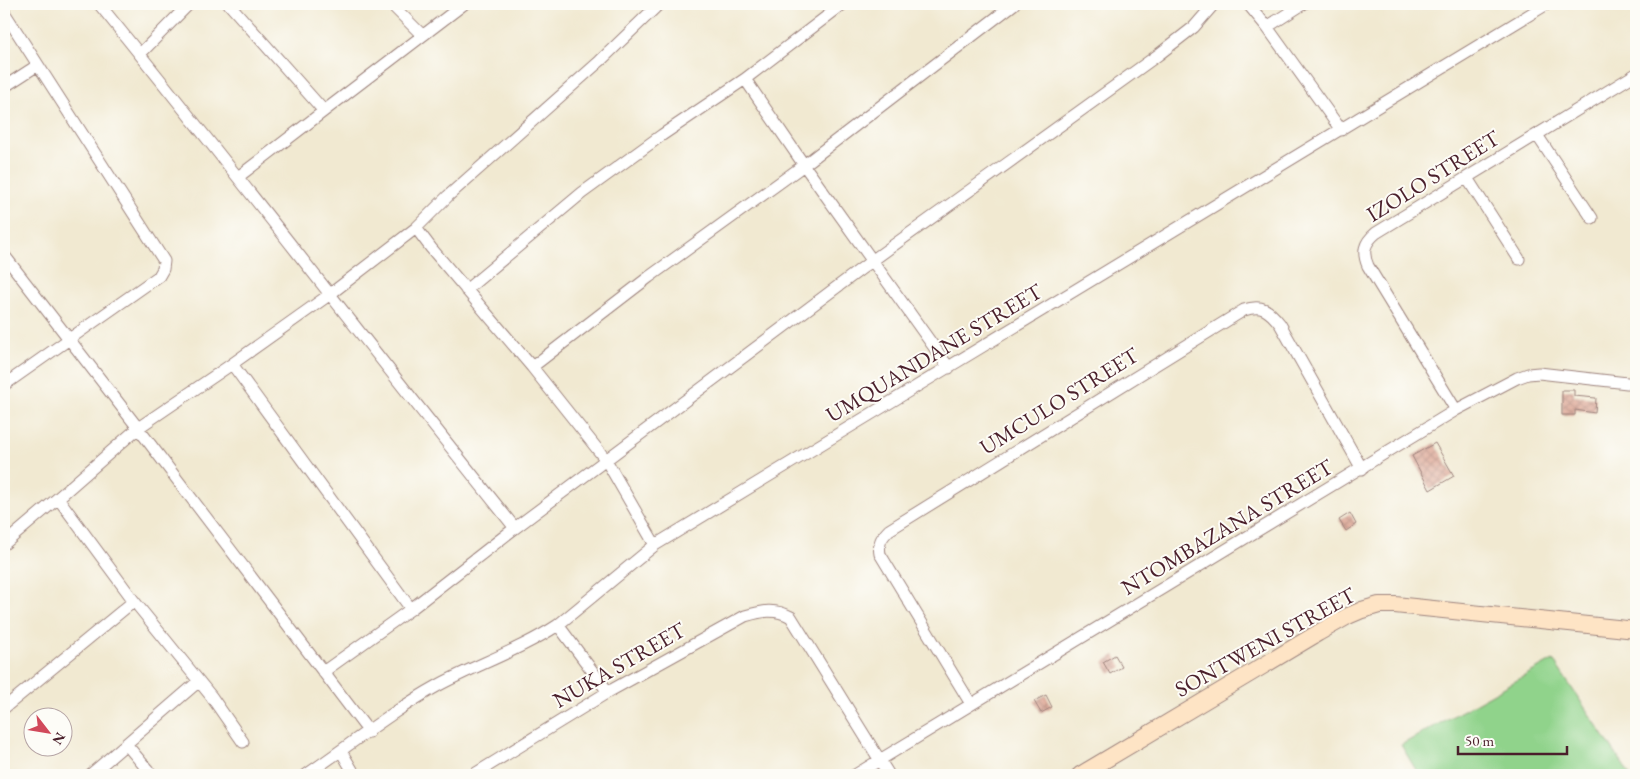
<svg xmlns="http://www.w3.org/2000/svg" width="1640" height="779" viewBox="0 0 1640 779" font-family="'EB Garamond',serif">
	<defs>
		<pattern id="building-cross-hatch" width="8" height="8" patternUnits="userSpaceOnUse" patternTransform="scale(1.25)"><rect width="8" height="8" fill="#daa08e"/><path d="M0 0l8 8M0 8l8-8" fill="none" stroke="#b38274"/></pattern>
	</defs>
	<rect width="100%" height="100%" fill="#fdfcf7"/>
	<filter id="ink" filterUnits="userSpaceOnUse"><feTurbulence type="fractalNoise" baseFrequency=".02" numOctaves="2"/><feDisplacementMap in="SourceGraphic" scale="10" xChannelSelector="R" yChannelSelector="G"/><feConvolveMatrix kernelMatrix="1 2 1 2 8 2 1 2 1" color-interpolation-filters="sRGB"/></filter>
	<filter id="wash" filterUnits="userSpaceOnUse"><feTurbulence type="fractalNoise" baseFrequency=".0096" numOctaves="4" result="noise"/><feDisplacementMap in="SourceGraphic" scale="20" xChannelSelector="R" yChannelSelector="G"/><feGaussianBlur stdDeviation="1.12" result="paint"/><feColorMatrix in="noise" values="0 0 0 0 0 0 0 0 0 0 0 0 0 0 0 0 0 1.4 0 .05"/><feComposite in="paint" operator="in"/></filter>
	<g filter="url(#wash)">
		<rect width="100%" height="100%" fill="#f1e9d1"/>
		<!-- grass -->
		<path fill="#90d38b" stroke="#6d795b" d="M1553 660 1630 775H1419L1401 745Z"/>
		<g id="blocks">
			<!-- building -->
			<path fill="url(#building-cross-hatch)" d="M1562 390H1574V396L1596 398 1595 413 1575 410V415H1562Z
				M1435 443 1454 476 1430 490 1412 456Z
				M1350 513 1356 524 1346 531 1339 520Z
				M1115 655 1122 667 1110 674 1103 662Z
				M1046 695 1052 707 1041 713 1034 701Z"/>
		</g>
	</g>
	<g filter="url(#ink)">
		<use href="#blocks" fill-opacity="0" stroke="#9e847e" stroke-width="1"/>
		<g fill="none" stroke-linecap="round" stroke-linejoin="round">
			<defs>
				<path id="street" d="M99 4C240 177 375 354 515 528L873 260 1158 55 1194 27 1214 4
					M229 4 324 111 238 177
					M391 4 422 35
					M843 4 745 79 804 165 949 368
					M1248 4 1267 27 1341 130
					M4 12 164 261 163 269 159 276 4 385
					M1267 27 1303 4
					M140 54 189 4
					M4 87 38 65
					M324 111 464 4
					M1537 135 1592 218
					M1467 178 1519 259
					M416 228 431 248 532 367 606 460 655 545
					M4 255 138 428 369 732
					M466 290 582 193 662 135 745 79
					M232 364 329 295 416 228 448 196 600 61 659 4
					M532 367 649 277 804 165 1014 4
					M1456 410 1368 266C1362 252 1364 243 1376 233L1636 74
					M4 544 58 498
					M411 609 515 528
					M608 692 558 625 655 545 1547 4
					M971 704 880 554C878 543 881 538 889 530L1244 310C1262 304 1269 310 1280 324L1362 469
					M4 708 134 601
					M243 742 211 696 134 601 58 498 138 428 232 364 411 609 323 672
					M126 744 152 775
					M341 751 355 775
					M90 775 199 681
					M306 775C350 745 392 711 439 685 478 664 520 650 558 625
					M473 775 608 692 745 616C762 611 775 608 791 617L889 775
					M855 775 1456 410 1517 378 1528 374 1539 373 1636 384"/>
				<path id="secondary" d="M1080 775 1318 633 1348 616 1362 610 1379 605H1395L1636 630"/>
			</defs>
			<!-- street casing -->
			<use href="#street" stroke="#9e847e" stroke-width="13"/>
			<!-- secondary casing -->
			<use href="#secondary" stroke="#9e847e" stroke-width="18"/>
			<!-- street -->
			<use href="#street" stroke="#fff" stroke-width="11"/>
			<!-- secondary -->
			<use href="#secondary" stroke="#fee4c5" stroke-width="16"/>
		</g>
	</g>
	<g text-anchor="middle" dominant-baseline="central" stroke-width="4" stroke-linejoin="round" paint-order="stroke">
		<!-- street labels -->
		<g font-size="22" fill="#4a1f2b" stroke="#fdfcf7">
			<text transform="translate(1433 176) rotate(-32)">IZOLO STREET</text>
			<text transform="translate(934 353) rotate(-31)">UMQUANDANE STREET</text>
			<text transform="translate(1059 401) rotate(-32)">UMCULO STREET</text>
			<text transform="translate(1227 527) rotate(-31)">NTOMBAZANA STREET</text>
			<text transform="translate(1265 642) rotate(-29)">SONTWENI STREET</text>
			<text transform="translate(619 665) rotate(-30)">NUKA STREET</text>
		</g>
	</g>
	<!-- margin -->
	<rect width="1640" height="779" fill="none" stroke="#fdfcf7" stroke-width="20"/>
	<!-- north arrow -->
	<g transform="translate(48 732) rotate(121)"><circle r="24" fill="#fdfcf7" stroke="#b5a4a5"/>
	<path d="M0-4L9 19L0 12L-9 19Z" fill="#d1495b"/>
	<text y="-8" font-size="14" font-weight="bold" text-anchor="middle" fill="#4a1f2b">N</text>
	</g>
	<!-- scale -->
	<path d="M1458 746v8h109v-8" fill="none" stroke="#4a1f2b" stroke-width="2.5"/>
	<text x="1465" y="746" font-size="15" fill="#4a1f2b" stroke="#fdfcf7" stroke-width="4" paint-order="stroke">50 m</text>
</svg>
